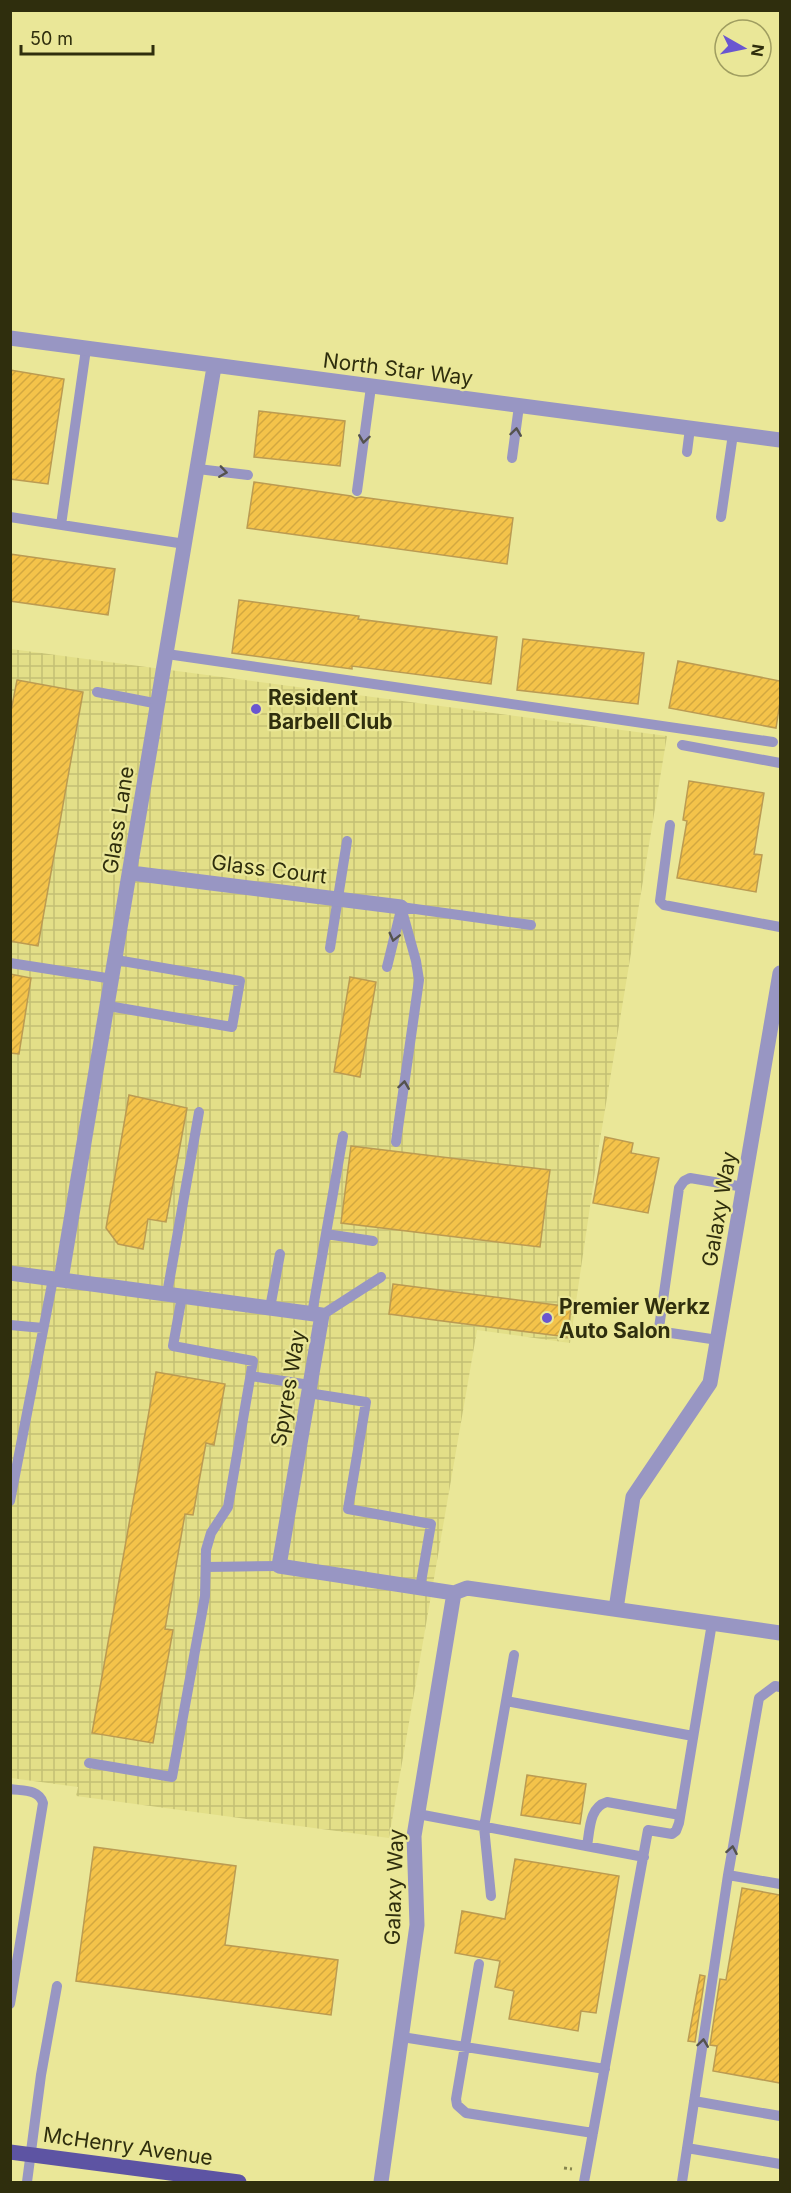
<svg xmlns="http://www.w3.org/2000/svg" width="791" height="2193" viewBox="0 0 791 2193" font-family="Inter,sans-serif">
	<defs>
		<pattern id="industrial-grid" width="8" height="8" patternUnits="userSpaceOnUse" patternTransform="scale(1.5)"><rect width="8" height="8" fill="#e3df88"/><path d="M0 4h8M4 0v8" fill="none" stroke="#c3c074"/></pattern>
		<pattern id="building-hatch" width="6" height="6" patternUnits="userSpaceOnUse" patternTransform="scale(1.5)"><rect width="6" height="6" fill="#f4c34a"/><path d="M-1 1l2-2M0 6l6-6M5 7l2-2" fill="none" stroke="#d2a840"/></pattern>
	</defs>
	<rect width="100%" height="100%" fill="#eae798"/>
	<!-- industrial -->
	<path fill="url(#industrial-grid)" d="M11 649 667 736 598 1152 570 1343 477 1330 389 1838 76 1796 78 1787 11 1778Z"/>
	<!-- building -->
	<path fill="url(#building-hatch)" stroke="#bb9b52" stroke-width="1.5" d="M10 370 64 379 48 484 10 479Z
		M259 411 345 421 340 466 254 457Z
		M254 482 351 496 355 498 361 497 513 518 507 564 247 528Z
		M10 554 115 569 108 615 10 601Z
		M239 600 359 616 358 619 497 637 491 684 352 666V669L232 653Z
		M523 639 644 653 638 704 517 690Z
		M678 661 780 681V702L776 728 669 708Z
		M17 680 83 692 38 946 10 941V716Z
		M689 781 764 793 754 854 762 855 756 892 677 878 687 821 683 820Z
		M10 974 31 978 19 1054 10 1053Z
		M350 977 376 982 360 1077 334 1072Z
		M129 1095 187 1108 166 1222 148 1219 143 1249 118 1244 106 1228Z
		M605 1137 633 1143 631 1153 659 1158 648 1213 593 1203Z
		M351 1146 550 1170 540 1247 341 1223Z
		M393 1284 571 1307 567 1337 389 1314Z
		M156 1372 225 1384 214 1445 206 1443 193 1515 185 1514 165 1629 173 1630 153 1743 92 1733Z
		M527 1775 586 1784 580 1824 521 1815Z
		M94 1847 236 1866 225 1945 338 1960 331 2015 76 1981Z
		M515 1859 619 1876 596 2013 581 2011 578 2031 509 2019 514 1991 495 1987 500 1961 455 1953 462 1911 505 1919Z
		M742 1888 780 1895V2083L713 2071 717 2046 710 2045 720 1979 726 1980Z
		M700 1975 705 1976 695 2042 688 2041Z"/>
	<g fill="none" stroke-linecap="round" stroke-linejoin="round">
		<!-- path -->
		<path stroke="#86844e" stroke-width="3" stroke-dasharray="3 3" stroke-linecap="butt" d="M564 2168 572 2169"/>
		<!-- lane -->
		<path stroke="#9896c3" stroke-width="10" d="M687 452 690 428
			M512 458 519 406
			M198 469 248 475
			M357 491 371 387
			M10 517 185 544
			M721 517 733 434
			M61 525 86 349
			M167 654 773 742
			M97 692 159 704
			M682 745 780 763
			M670 825 660 901 664 905 780 927
			M401 907 531 925
			M330 948 347 841
			M10 963 113 979
			M387 967 401 910
			M108 1006 232 1027 240 981 116 960
			M396 1142 419 980 416 961 401 907
			M326 1234 373 1241
			M167 1294 199 1112
			M270 1308 280 1254
			M312 1314 343 1136
			M322 1315 381 1277
			M10 1325 43 1328
			M718 1340 664 1332 659 1328 679 1188 684 1181 690 1178 744 1187
			M251 1376 310 1385
			M308 1393 366 1402 348 1509 431 1524 420 1588
			M10 1501 53 1279
			M206 1567 279 1566
			M506 1701 693 1736
			M89 1763 172 1777 205 1596 206 1550 211 1533 228 1507 253 1361 173 1346 182 1296
			M10 1789C23 1791 39 1789 43 1803L10 2004
			M418 1814 644 1857
			M587 1846C590 1830 589 1807 607 1802L680 1815
			M728 1875 780 1884
			M491 1896 484 1827 514 1655
			M479 1964 456 2099 457 2105 466 2113 593 2133
			M402 2037 605 2069
			M694 2101 780 2116
			M687 2148 780 2164
			M27 2182 41 2075 57 1986
			M584 2182 648 1830 672 1834 676 1831 679 1823 712 1623
			M682 2182 728 1875 759 1698 775 1686 780 1687"/>
		<!-- street -->
		<path stroke="#9896c3" stroke-width="15" d="M10 338 780 440
			M131 873 401 907
			M10 1273 322 1315 279 1566 454 1593
			M61 1280 214 367
			M454 1593 467 1588 780 1633
			M616 1609 633 1497 710 1383 780 973
			M381 2182 417 1925 414 1836 454 1593"/>
		<!-- primary -->
		<path stroke="#5d54a3" stroke-width="15" d="M10 2152 239 2182"/>
	</g>
	<!-- one-way arrows -->
	<defs><path id="oneway-chevron" d="M-2-3.5L2.5 0L-2 3.5" fill="none" stroke-width="1.6" stroke-linecap="round" stroke-linejoin="round" transform="scale(1.5)"/></defs>
	<g stroke="#54524d">
		<use href="#oneway-chevron" transform="translate(516 432) rotate(-82)"/>
		<use href="#oneway-chevron" transform="translate(364 439) rotate(98)"/>
		<use href="#oneway-chevron" transform="translate(223 472) rotate(8)"/>
		<use href="#oneway-chevron" transform="translate(394 937) rotate(104)"/>
		<use href="#oneway-chevron" transform="translate(404 1085) rotate(-82)"/>
		<use href="#oneway-chevron" transform="translate(732 1850) rotate(-80)"/>
		<use href="#oneway-chevron" transform="translate(703 2043) rotate(-82)"/>
	</g>
	<!-- markers -->
	<g fill="#6a56d0" stroke="#eae798" stroke-width="2">
		<circle cx="256" cy="709" r="6"/>
		<circle cx="547" cy="1318" r="6"/>
	</g>
	<g text-anchor="middle" dominant-baseline="central" stroke-width="4.5" stroke-linejoin="round" paint-order="stroke">
		<!-- street labels -->
		<g font-size="21" fill="#2f2e0d" stroke="#eae798">
			<text transform="translate(398 369) rotate(7)">North Star Way</text>
			<text transform="translate(118 820) rotate(-81)">Glass Lane</text>
			<text transform="translate(269 869) rotate(7)">Glass Court</text>
			<text transform="translate(719 1209) rotate(-80)">Galaxy Way</text>
			<text transform="translate(288 1388) rotate(-80)">Spyres Way</text>
			<text transform="translate(394 1887) rotate(-88)">Galaxy Way</text>
			<text transform="translate(128 2146) rotate(8)">McHenry Avenue</text>
		</g>
		<!-- poi labels -->
		<g font-size="21" font-weight="bold" fill="#2f2e0d" stroke="#eae798" text-anchor="start">
			<text x="268" y="697">Resident<tspan x="268" dy="24">Barbell Club</tspan></text>
			<text x="559" y="1306">Premier Werkz<tspan x="559" dy="24">Auto Salon</tspan></text>
		</g>
	</g>
	<!-- border -->
	<rect width="791" height="2193" fill="none" stroke="#2f2e0d" stroke-width="24"/>
	<!-- north arrow -->
	<g transform="translate(743 48) rotate(99)"><circle r="28" fill="#eae798" stroke="#9f9d60" stroke-width="1.5"/>
	<path d="M0-4.5L10 22L0 15L-10 22Z" fill="#6a56d0"/>
	<text y="-9" font-size="16" font-weight="bold" text-anchor="middle" fill="#2f2e0d">N</text>
	</g>
	<!-- scale -->
	<path d="M21 45v9h132v-9" fill="none" stroke="#2f2e0d" stroke-width="3"/>
	<text x="30" y="45" font-size="18" fill="#2f2e0d" stroke="#eae798" stroke-width="4.5" paint-order="stroke">50 m</text>
</svg>
